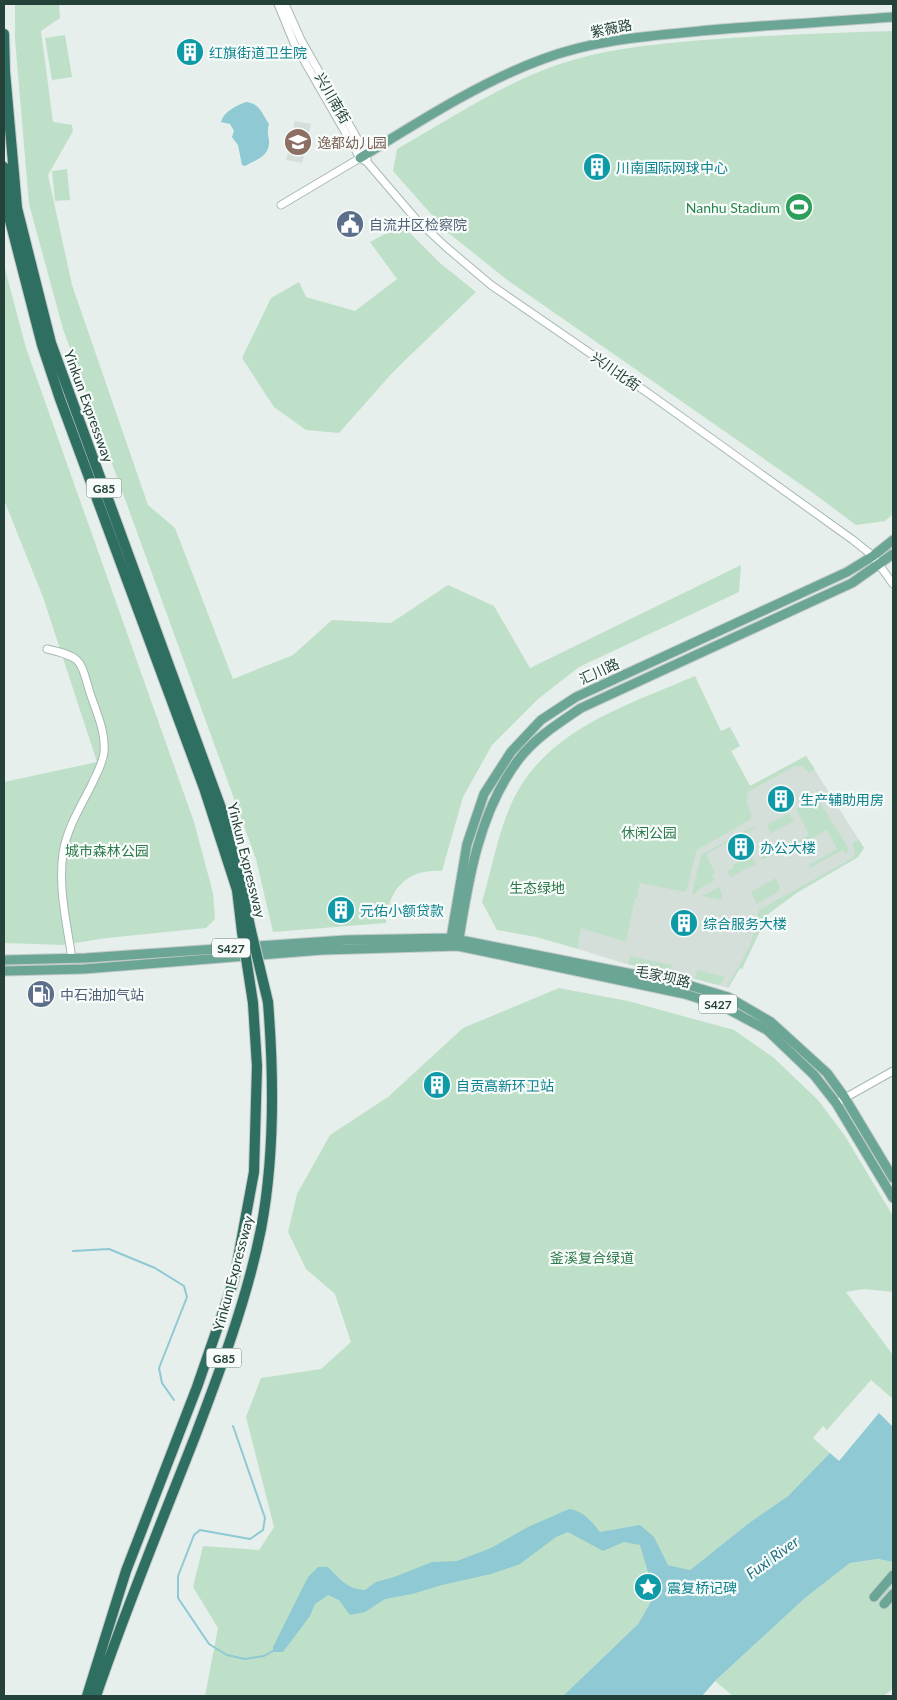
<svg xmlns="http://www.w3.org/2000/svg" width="897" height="1700" viewBox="0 0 897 1700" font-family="Lato,'Noto Sans SC',sans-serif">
	<rect width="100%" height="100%" fill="#e6efeb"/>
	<!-- built -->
	<path fill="#d4dfda" d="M295 121 311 124 302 163 286 160Z
		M730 727 740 746 731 751 750 786 806 756 864 848 858 857 798 892 768 914 742 969 740 968 728 988 695 979 626 964 578 949 581 928Z"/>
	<!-- green -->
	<path fill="#bfe0c8" d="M15 4H59L60 18 41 31 53 122 72 125 73 131 48 175 72 285 148 505 175 528 233 679 293 655 332 620 391 623 448 585 494 606 530 668 741 565 739 592 579 667 538 699 492 745 463 797 442 871C407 869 388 889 386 923L273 932 256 859 63 329 29 204 15 39Z
		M893 31V514L885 521 856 525 813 493 506 279 446 231 393 171 397 149C448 120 499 86 554 66 602 49 654 44 704 40 767 35 830 33 893 31Z
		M65 35 72 77 52 80 45 38Z
		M67 169 70 200 55 201 52 171Z
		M402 225 440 263 476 292 394 371 339 433 306 430 274 407 242 358 271 298 299 282 306 297 355 311 397 279 370 242Z
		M4 265 26 348 194 822 213 893 215 919 206 928 107 938 63 945 4 943V782L97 762 43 597 4 500Z
		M695 676 721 731 730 727 740 746 731 751 750 786 806 756 815 769 809 773 803 767 795 766 748 792 746 802 752 816 750 820 700 848 696 852 686 892 640 883 637 898H635L626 942 581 928 578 949 536 937 497 930 482 902C492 868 498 832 513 800 547 729 628 705 695 676Z
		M817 798 849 849 846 855 843 850 810 868 809 865 837 849 827 830 784 853 783 849 809 835 796 809Z
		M789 813 794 821 771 833 767 825Z
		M752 827H756L706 854 715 873 712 875 715 880 699 889 694 894H692L701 855Z
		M859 840 864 848 858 857 798 892 768 914 742 969 740 968 728 988 727 987 750 946 759 910 851 859 855 854 853 843Z
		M767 846 772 855 762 860 758 851Z
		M751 855 756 864 731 877 727 871 734 867 733 865Z
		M776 878 780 887 779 891 757 904 751 892Z
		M719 887 722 894 721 900 702 896Z
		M630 956 672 965 670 973 628 964Z
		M697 970 725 977 720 985 695 979Z
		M559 988 628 1001 734 1030 774 1058 818 1100 845 1136 893 1216V1292L864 1289 846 1292 893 1355V1399L871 1380 827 1430 823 1426 813 1438 830 1453 788 1496 749 1523 690 1570 668 1565 656 1593 638 1624 563 1696H205L218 1628 193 1587 203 1546 259 1550 274 1527 246 1417 261 1378 321 1369 351 1342 335 1294 306 1269 288 1232 297 1194 330 1135 388 1097 463 1028Z
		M878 1559 893 1562V1689L883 1696H733L715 1681 805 1598 850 1563Z"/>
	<!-- water -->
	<path fill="#8ec9d4" d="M246 102C260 103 262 114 269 124 267 131 268 134 269 141 270 156 256 160 245 166L242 165 238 145 232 137 234 131 230 124 221 122C224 111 236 106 246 102Z
		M879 1413 893 1427V1562L878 1559 850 1563 805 1598 715 1681 702 1696H563L638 1624 656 1593 650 1579 640 1545 624 1542 603 1551 568 1532 556 1537 520 1564 491 1574 442 1585 412 1594 385 1599 365 1612 350 1615 339 1600 328 1595 315 1604 310 1616 283 1652H273V1647L308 1577 318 1567H328C340 1579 347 1589 365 1590L376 1582 394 1577 432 1562 457 1561 491 1548 528 1527 569 1509C584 1511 592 1522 600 1532L640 1525 654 1537 668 1565 690 1570 749 1523 788 1496 830 1453 839 1461Z"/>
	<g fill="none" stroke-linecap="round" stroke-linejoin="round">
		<!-- stream -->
		<path stroke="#8ec9d4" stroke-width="2" d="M73 1251 109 1249 155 1268 184 1286 187 1297 159 1368 162 1383 174 1400
			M233 1426 265 1518 263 1530 250 1539 200 1530 194 1535 178 1576V1598L209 1644 227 1655 245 1659 264 1656 273 1651"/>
		<defs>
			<path id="minor" d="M278 4 294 43 360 158 367 162 415 218 446 247 491 285 648 393 853 540 873 556 893 584
				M285 4 301 40 366 154 367 159
				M281 205 360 158
				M47 649C82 657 80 659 90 693 96 711 106 732 104 752 103 763 97 773 92 784 81 806 67 828 63 853 58 889 67 924 72 959
				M836 1103 893 1071"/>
			<path id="major" d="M360 158C417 123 480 82 543 59 594 40 647 36 700 31 764 25 829 22 893 17
				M450 944 467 844 484 794 511 752 541 720 576 697 847 572 873 556 893 540
				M458 945C468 881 479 811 519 759 536 737 559 723 581 708L852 583 893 554
				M4 960 86 958 346 940 450 938 688 985 728 997 771 1022 827 1073 845 1098 893 1178
				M4 971 84 969 322 950 458 946 685 994 722 1006 767 1030 814 1075 836 1103 893 1198
				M874 1597 893 1575
				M884 1604 893 1594"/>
			<path id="highway" d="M4 34 5 72 17 208 51 343 221 808 240 879 251 931
				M4 167 7 209 42 345 60 399 204 788 237 890 242 932
				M87 1696 126 1571 197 1387 234 1280 254 1172 257 1066 253 1003
				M96 1696C126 1608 162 1521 196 1434 221 1368 247 1299 261 1229 275 1155 274 1077 268 1002"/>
		</defs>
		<!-- minor casing -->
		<use href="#minor" stroke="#a8b8b2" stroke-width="9"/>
		<!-- major casing -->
		<use href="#major" stroke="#c2cac8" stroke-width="11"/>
		<!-- highway casing -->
		<use href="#highway" stroke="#c2cac8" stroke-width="12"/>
		<!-- minor -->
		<use href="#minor" stroke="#fff" stroke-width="7"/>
		<!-- major -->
		<use href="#major" stroke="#6aa596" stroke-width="9"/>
		<!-- highway -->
		<use href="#highway" stroke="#2f6f62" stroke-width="10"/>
		<defs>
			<path id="highway-bridge" d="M251 931 268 1002
				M242 932 253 1003"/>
		</defs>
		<!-- highway-bridge casing -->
		<use href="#highway-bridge" stroke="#c2cac8" stroke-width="12" stroke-linecap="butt"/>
		<!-- highway-bridge -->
		<use href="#highway-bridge" stroke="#2f6f62" stroke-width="10"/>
	</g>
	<!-- icons -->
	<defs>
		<symbol id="building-disc" viewBox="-11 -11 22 22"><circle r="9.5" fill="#0f9aa8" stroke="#f7fbf9"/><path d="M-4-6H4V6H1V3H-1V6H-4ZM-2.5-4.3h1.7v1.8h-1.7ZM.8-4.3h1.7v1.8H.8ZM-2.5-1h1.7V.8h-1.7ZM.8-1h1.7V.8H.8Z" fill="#fff"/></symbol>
		<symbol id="school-disc" viewBox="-11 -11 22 22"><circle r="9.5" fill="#8d6e63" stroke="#f7fbf9"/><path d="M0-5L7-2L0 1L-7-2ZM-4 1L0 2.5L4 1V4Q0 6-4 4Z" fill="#fff"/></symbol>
		<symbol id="stadium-disc" viewBox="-11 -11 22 22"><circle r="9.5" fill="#2e9e5b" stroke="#f7fbf9"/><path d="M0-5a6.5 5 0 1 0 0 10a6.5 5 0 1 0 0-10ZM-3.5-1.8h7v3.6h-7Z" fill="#fff"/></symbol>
		<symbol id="civic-disc" viewBox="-11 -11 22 22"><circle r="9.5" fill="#5c6f8a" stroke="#f7fbf9"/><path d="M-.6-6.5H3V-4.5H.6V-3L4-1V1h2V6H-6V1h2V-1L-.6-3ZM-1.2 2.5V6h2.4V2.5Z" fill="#fff"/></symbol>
		<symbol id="fuel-disc" viewBox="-11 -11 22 22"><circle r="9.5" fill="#5c6f8a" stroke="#f7fbf9"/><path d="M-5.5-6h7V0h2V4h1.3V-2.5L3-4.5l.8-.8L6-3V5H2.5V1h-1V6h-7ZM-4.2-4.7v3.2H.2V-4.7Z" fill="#fff"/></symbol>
		<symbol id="sight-disc" viewBox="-11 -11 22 22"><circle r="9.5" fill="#0f9aa8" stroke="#f7fbf9"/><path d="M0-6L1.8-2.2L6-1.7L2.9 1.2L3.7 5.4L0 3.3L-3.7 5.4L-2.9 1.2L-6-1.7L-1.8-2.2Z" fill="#fff"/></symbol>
	</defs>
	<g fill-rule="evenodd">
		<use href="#building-disc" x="174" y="36" width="32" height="32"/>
		<use href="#school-disc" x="282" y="126" width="32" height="32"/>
		<use href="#building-disc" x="581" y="151" width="32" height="32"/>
		<use href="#stadium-disc" x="783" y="191" width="32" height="32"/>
		<use href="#civic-disc" x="334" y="208" width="32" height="32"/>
		<use href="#building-disc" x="765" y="783" width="32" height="32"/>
		<use href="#building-disc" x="725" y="831" width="32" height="32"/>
		<use href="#building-disc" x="325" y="894" width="32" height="32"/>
		<use href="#building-disc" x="668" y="907" width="32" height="32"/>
		<use href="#fuel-disc" x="25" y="978" width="32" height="32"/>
		<use href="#building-disc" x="421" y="1069" width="32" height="32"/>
		<use href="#sight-disc" x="632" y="1571" width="32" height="32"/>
	</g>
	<g text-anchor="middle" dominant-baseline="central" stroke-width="4.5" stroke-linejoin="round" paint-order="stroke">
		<!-- shield labels -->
		<g fill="#f7fbf9" stroke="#637a73" stroke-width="1">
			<rect x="86.5" y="478.5" width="35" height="19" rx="4"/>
			<rect x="212" y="938.5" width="38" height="19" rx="4"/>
			<rect x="699" y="994.5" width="38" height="19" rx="4"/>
			<rect x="206.5" y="1348.5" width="35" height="19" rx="4"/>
		</g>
		<g font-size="12" font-weight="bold" fill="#24423a">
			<text x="104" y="488">G85</text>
			<text x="231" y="948">S427</text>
			<text x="718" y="1004">S427</text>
			<text x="224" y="1358">G85</text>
		</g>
		<!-- street labels -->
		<g font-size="14" fill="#24423a" stroke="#f7fbf9">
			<text transform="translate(611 28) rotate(-11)">紫薇路</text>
			<text transform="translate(333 98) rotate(60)">兴川南街</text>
			<text transform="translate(616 371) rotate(35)">兴川北街</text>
			<text transform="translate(89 406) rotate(70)">Yinkun Expressway</text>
			<text transform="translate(599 671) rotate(-25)">汇川路</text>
			<text transform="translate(247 860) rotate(76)">Yinkun Expressway</text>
			<text transform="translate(663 976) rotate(13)">毛家坝路</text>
			<text transform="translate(233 1273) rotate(-75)">Yinkun Expressway</text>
		</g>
		<!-- culture labels -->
		<g font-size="14" fill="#0d838f" stroke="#f7fbf9" text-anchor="start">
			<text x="209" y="52">红旗街道卫生院</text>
			<text x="616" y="167">川南国际网球中心</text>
			<text x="800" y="799">生产辅助用房</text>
			<text x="760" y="847">办公大楼</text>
			<text x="360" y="910">元佑小额贷款</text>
			<text x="703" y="923">综合服务大楼</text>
			<text x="456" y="1085">自贡高新环卫站</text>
			<text x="667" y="1587">震复桥记碑</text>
		</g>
		<!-- education labels -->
		<g font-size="14" fill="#785e54" stroke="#f7fbf9" text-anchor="start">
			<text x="317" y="142">逸都幼儿园</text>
		</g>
		<!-- leisure labels -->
		<g font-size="14" fill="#27864d" stroke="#f7fbf9" text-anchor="end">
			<text x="780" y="207">Nanhu Stadium</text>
		</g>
		<!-- service labels -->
		<g font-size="14" fill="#4e5e75" stroke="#f7fbf9" text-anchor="start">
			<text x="369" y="224">自流井区检察院</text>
			<text x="60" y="994">中石油加气站</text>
		</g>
		<!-- park labels -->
		<g font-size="14" fill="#2d7a4b" stroke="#f7fbf9">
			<text x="649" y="832">休闲公园</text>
			<text x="107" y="850">城市森林公园</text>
			<text x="537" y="887">生态绿地</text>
			<text x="592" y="1257">釜溪复合绿道</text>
		</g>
		<!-- water labels -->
		<g font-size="15" font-style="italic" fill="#1c6f80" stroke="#f7fbf9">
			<text transform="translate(772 1557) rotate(-36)">Fuxi River</text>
		</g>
	</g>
	<!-- border -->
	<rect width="897" height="1700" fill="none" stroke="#24423a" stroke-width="10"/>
</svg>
